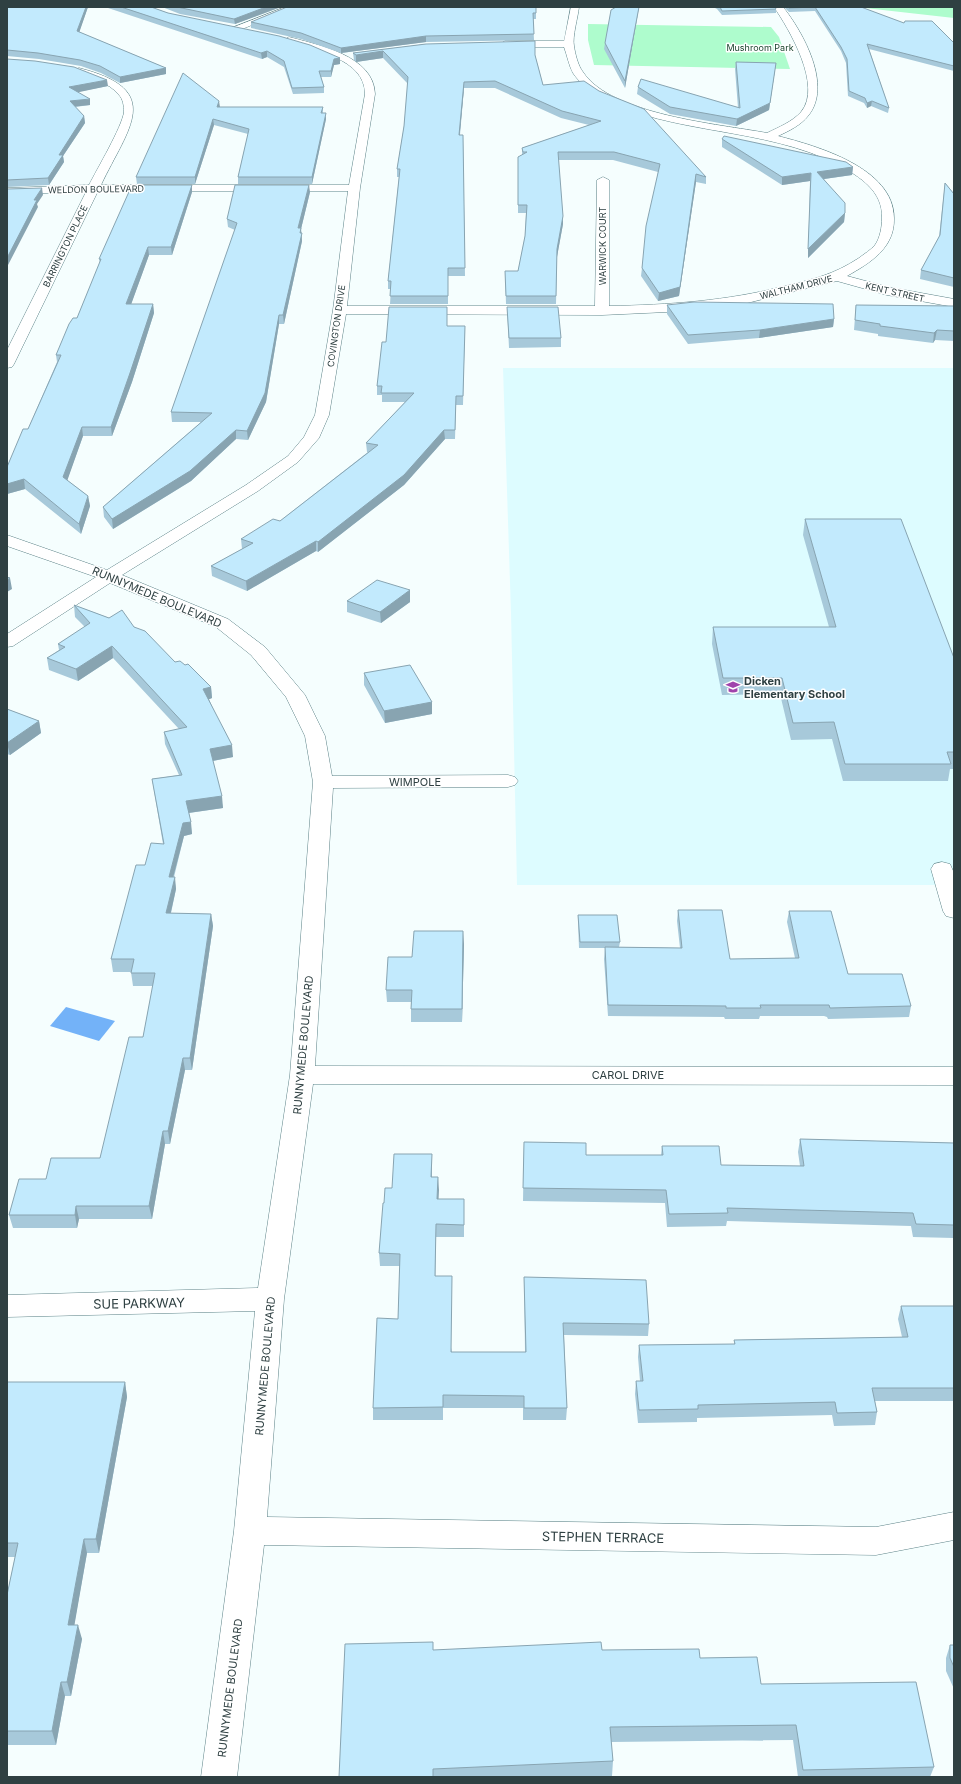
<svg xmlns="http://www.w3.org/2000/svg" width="961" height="1784" viewBox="0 0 961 1784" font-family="Inter,sans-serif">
	<rect width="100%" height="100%" fill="#f5fefe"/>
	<!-- built -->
	<path fill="#ddfcff" d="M503 368H954V885H517L511 613Z"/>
	<!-- green -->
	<path fill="#aefccd" d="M864 7H954V18L865 8Z
		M588 24 771 27 779 37 790 69 594 65 588 40Z"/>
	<!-- water -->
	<path fill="#73b2f8" d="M66 1007 115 1021 99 1041 50 1026Z"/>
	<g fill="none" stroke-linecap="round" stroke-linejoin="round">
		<defs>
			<path id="minor" d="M285 7H297L237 31 234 32 229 29Z
				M571 7H579C578 17 572 37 574 46 575 53 578 66 583 72 611 115 719 124 767 133 779 127 792 122 801 112 823 86 789 29 774 7H783C803 32 833 86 808 116 801 125 789 131 778 136 817 146 894 168 894 218 895 248 870 263 847 276L888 287 954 299V307L887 295 837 281 747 303 667 312 602 315 346 314 329 415 319 438 298 462 258 491 122 575 228 619 265 647 305 695 325 736 332 776 508 775 515 777 518 781 515 785 508 787 333 788 315 1066 954 1067V1085L313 1084 284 1299 267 1517 876 1527 954 1512V1540L876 1555 264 1545 237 1777H201L234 1531 255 1311 7 1317V1295L258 1288 290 1075 313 782 305 736 286 697 251 655 216 627 110 583 13 646 7 647V634L96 577 7 546V535L107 570 246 485 288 456 304 437 315 415 333 310 348 191H98L14 364 12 367 7 368V350L86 192 7 194V188L89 185C97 169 122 127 124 112 124 106 123 99 119 95 109 82 90 78 76 73L74 71 76 69 79 68C166 90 128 128 101 185H349L365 94C365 58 313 50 286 42L284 40 289 37C319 45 374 56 375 94L360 188 347 306H595L597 180 603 177 609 180V306C668 305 727 301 785 286 814 279 833 275 859 258 864 254 871 250 875 245 880 238 882 227 882 218 883 191 860 177 839 165 763 126 674 136 599 97 591 93 578 81 573 73 569 66 567 55 564 47H505L500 44 505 41H564Z
				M942 862 950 864 954 873V918L946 916 943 911 931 869 934 864Z"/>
		</defs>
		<!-- minor casing -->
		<use href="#minor" stroke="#5c8287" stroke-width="1"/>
		<!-- minor -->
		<use href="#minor" fill="#fff" fill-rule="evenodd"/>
	</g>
	<!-- wall -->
	<path fill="#a7c9da" d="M7 7H88L79 32 166 68V74L120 83 101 73 81 66 39 59 7 56Z
		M105 7H151L168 13 340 58V64L334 65 331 77H321L324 87V93L293 94 284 67 267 57 262 59Z
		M162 7H281L235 24 180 14Z
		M536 7V19H533L534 40 426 42 341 53 301 39 251 28V22Z
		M639 7 625 88 604 49 605 43Z
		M713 7H775L776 9V13L722 15 717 9Z
		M784 7H861L954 43V71L869 49 889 108 888 113 871 106 867 108 864 103 848 96 846 63 841 51 815 11 789 12Z
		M426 44 535 55 543 85 706 177V184L696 182 679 296 658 301 641 276 642 268 658 172 613 160H558L563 224 557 256 556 304H506L505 271H518L525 236 526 213H518V157L522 155V148L589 125 561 118 495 88H464L460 135H463L465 276H448V304H390L391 289H388V281L399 177H397V169L404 126 408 84 383 58 356 62 354 60 353 53Z
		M7 59 108 86 77 92 90 105 75 107 84 116 85 123 63 156 64 162 49 185 7 187Z
		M736 62 776 63 769 110 736 126 670 114 637 94 638 87 738 108 735 69Z
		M220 107H323V113L326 119 312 184H238V177L248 134 214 125 195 184H137L136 177Z
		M722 139 853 167 852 175 824 179 845 213 844 222 808 258 810 181 782 185 722 147Z
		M945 183 954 194V287L920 279 921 270 939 237Z
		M192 185V192L172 255H149L131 304H153L154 313 132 382 112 436H83L67 480 88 496 90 506 81 534 25 489 7 494V467L28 429 57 362 56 355 77 318 100 263 99 259Z
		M310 192 301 229 302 241 284 324H279L266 402 248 440 236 439 191 481 113 529 104 517 103 507 201 422H172L171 412 235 230 228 227 227 219Z
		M667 305 834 319 833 327 759 338 688 344 667 314Z
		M856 305 954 306V341L935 340 933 343 878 336V334L854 330Z
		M507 307 561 338V347L509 348Z
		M448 326H465L463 405H456L455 439H445L404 485 318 552 316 551 247 591 212 576 211 566 242 549 241 539 280 521 368 452H367L366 443 405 402H382V395H377V386L386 342Z
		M805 519 954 658V769H950L948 781H843L832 739 791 740 780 694 722 695 712 644 713 627H829L803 535Z
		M410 590V602L381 623 347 612V601Z
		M74 605 134 627 175 662 185 665 211 687 212 698 209 699 233 757 213 761 223 808 189 813 192 834 184 836 174 877 176 889 171 913 211 914 213 926 192 1070H185L170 1144H165L152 1219H79L77 1228H13L9 1215 46 1179 100 1158 143 1037 153 986H133L131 972H113L111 959 145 865 163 844 152 779 179 775 165 744 164 732 179 729 113 658 78 681 49 670 47 658 59 650 58 644 85 627 75 617Z
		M364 673 432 702V714L385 723 364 685Z
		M7 709 39 721 41 733 10 755 7 754Z
		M678 910 730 959 795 958 787 922 789 911 848 974 911 1006 909 1017 828 1019 827 1017 824 1016H760L759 1019H725L724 1017 608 1016 604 959 605 948H579L578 921V915L620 942 619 947 680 948 677 921Z
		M464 944 462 1022H411V1002H387L386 990 412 957Z
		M800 1139 954 1143V1238L913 1237 911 1226 727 1221 726 1226 667 1227 665 1203 523 1201 524 1142 586 1155H661L662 1146 721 1165 800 1166 798 1152Z
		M432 1167V1177H438V1199H464V1237H436L435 1276 452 1352H525L524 1277 649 1324 648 1336 564 1335 567 1408 566 1420H523V1408H443V1420H373V1408L398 1319 400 1266H380L379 1253 384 1203 392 1188Z
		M901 1306H954V1401H875L877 1412 875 1425 834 1426 832 1415 697 1418V1422L638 1423 635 1394 636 1381H640L638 1357 639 1345 734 1344V1340L902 1337 898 1319Z
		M7 1382H125L127 1397 99 1553H87L74 1625 82 1639 71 1696H65L56 1745H7V1595L15 1557H7Z
		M950 1645H954V1689L946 1671V1658Z
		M433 1650H602L700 1658 761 1684 934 1767 930 1777H798L793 1740 611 1742 613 1761 612 1776 593 1777H339Z"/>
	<!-- shaded-wall -->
	<path fill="#88a4b1" d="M86 7H88L78 36 77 31Z
		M266 7H281L235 24 234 19Z
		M639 7 625 88V81Z
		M426 36V42L341 53V48Z
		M267 51V57L262 59 261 53Z
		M383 51V58L356 62V55Z
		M340 58V64L334 65 331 77V71L334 59Z
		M776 63 769 110 736 126 737 119Z
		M166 68V74L120 83V77Z
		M107 80 108 86 70 94 69 87Z
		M464 82V88L459 142V135Z
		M90 99V105L71 107 70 101Z
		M219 101 220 107 218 113 217 107Z
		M872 101 871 106 867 108V103Z
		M326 113V119L312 184V177Z
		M84 116 85 123 63 156 64 162 49 185 48 178 59 155Z
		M213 119 214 125 195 184V177Z
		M853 167 852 175 817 180V172Z
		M811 173 810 181 782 185V177Z
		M696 174V182L679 296 658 301 659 293Z
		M192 185V192L172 255 171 247Z
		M309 185 310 192 301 229 302 241 284 324 283 315 298 228Z
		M42 188 43 195 37 204 38 207 7 267V258L34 200Z
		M845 213 844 222 808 258V249Z
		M563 216V224L557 257V249Z
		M148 247 149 255 128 313 126 304Z
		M153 304 154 313 132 382 112 436 111 427Z
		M279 315V324L266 402 248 440 247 431Z
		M834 319 833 327 759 338 760 330Z
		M937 330 935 340 933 343 934 333Z
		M82 427 83 436 65 487 63 477Z
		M236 430V439L191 481 113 529 112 519Z
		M444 430 445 439 404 485 318 552V542Z
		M24 479 25 489 7 494V484Z
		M88 496 90 506 81 534 79 524Z
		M316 541V551L247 591 246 581Z
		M10 578 12 589 7 592V580Z
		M410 590V602L381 623 380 612Z
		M112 646 113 658 78 681 76 669Z
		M211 687 212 698 205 701 203 689Z
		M432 702V714L385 723 384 711Z
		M39 721 41 733 10 755 7 743Z
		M232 745 233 757 212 761 210 749Z
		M222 796 223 808 188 813 186 801Z
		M191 822 192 834 184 836 170 889 169 877 183 823Z
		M175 877 176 889 168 925 166 913Z
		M211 914 213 926 192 1070 190 1058Z
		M463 931 464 944 462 1022V1009Z
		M183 1058 185 1070 170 1144 168 1131Z
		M163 1131 165 1144 152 1219 149 1206Z
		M432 1154V1167L431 1189V1177Z
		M438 1177 439 1190 438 1211 437 1199Z
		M76 1206 79 1219 77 1228 75 1215Z
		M436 1224V1237L435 1289V1276Z
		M125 1382 127 1397 99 1553 96 1539Z
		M84 1539 87 1553 72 1639 68 1625Z
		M78 1625 82 1639 71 1696 67 1682Z
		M61 1682 65 1696 56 1745 52 1731Z"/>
	<!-- building -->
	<path fill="#c2eafd" stroke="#88a4b1" d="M7 7H86L77 31 166 68 120 77 100 66 80 60 38 53 7 50Z
		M121 7H151L168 13 279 36 310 45 340 58 334 59 331 71H319L324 87 292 88 284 61 267 51 261 53Z
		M177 7H266L234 19Z
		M287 7H536V13H533L534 34 426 36 341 48 301 33 251 22Z
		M616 7H639L625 81 605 43 611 10Z
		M720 7H775L776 9 722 11Z
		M788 7H861L904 23 905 21H932L954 43V66L867 44 889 108 872 101 867 103 865 98 849 91 847 59 841 47 815 7 789 8Z
		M535 41V55L543 85 584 81 599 91 644 109 706 177 696 174 680 287 659 293 642 268 646 226 660 164 614 152H558L563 216 557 249 556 296H506L505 271H518L525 236 527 205H518V157L527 152H523L522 148 601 121 562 111 495 81 464 82 459 135H463L465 268H448V296H390L391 281H388L400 169H397L404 126 408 77 383 51 356 55 353 53 426 44Z
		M7 59 35 61 74 67 107 80 69 87 90 99 70 101 84 116 59 155H63L48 178 7 180Z
		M736 62 776 63 770 103 737 119 670 107 638 87 641 79 740 108Z
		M183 73 219 101 217 107H323L321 113H326L312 177H238L249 129 213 119 195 177H136Z
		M724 136 846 162 853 167 817 172 845 203V213L808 249 811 173 782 177 722 139Z
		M945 183 954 194V278L921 270 940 235Z
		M132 185H192L171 247H148L126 304H153L130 373 111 427H82L63 477 88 496 79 524 24 479 7 484V467L23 429H28L61 355H56L69 324 73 318H77L101 259H99Z
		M235 185H309L298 228H301L300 233H302L283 315H279L265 393 247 431 236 430 190 471 112 519 103 507 212 413 171 412 237 223 227 219Z
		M42 188 34 200H37L7 258V189Z
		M694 302 833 304 834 319 760 330 688 335 667 305Z
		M856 305 954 306V331L937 330 934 333 880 326V324L855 320Z
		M389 307H447V326H465L463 396H456L455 430H444L404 475 318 542 316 541 246 581 211 566 253 543 241 539 273 519 280 521 378 445 366 443 414 393H381L382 386H377L382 342H386Z
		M507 307H558L561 338H509Z
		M805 519H901L954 658V752H947L951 764H845L834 722 793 723 782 678H723L713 627H836Z
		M7 577 10 578 7 580Z
		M377 580 410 590 380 612 347 601Z
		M74 605 109 618 122 610 134 627 145 631 175 662 180 661 185 665 188 664 211 687 203 689 232 745 210 749 222 796 186 801 191 822 183 823 169 877H175L166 913 211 914 190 1058H183L168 1131H163L149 1206H76L75 1215H9L19 1179H46L51 1158H100L129 1037H143L155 973H131L134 959H111L136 865H145L151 843 164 844 152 779 182 775 164 732 187 727 112 646 76 669 47 658 65 647 58 644 90 623Z
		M410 665 432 702 384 711 364 673Z
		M7 709 39 721 7 743Z
		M678 910H722L730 959 799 958 789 911H831L848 974H902L911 1006 830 1008 829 1005H760L761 1008H726V1006L608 1005 605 947 682 948Z
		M578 915H617L620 942H580Z
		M414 931H463L462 1009H411L412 990H386L388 957H412Z
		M800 1139 954 1143V1225L916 1224 913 1213 727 1208 728 1213 669 1214 666 1190 523 1188 524 1142 586 1143V1155H663L662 1146H719L721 1165 804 1166Z
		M394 1154H432L431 1177H438L437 1199H464V1225L436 1224 435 1276H452L451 1352H526L524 1277 646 1280 649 1324 563 1323 567 1408H524V1396L443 1395V1407L373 1408 377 1318 398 1319 400 1254 379 1253 383 1203H384L385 1188H392Z
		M901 1306H954V1388H872L877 1412 837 1413 835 1402 698 1405V1409L639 1410 636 1381H643L639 1345 735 1344 734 1340 908 1337Z
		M7 1382H125L96 1539H84L68 1625H78L67 1682H61L52 1731H7V1595L18 1543H7Z
		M433 1642V1650L601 1642 602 1650 699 1649 700 1658 757 1657 761 1684 916 1682 934 1767 803 1770 796 1725 610 1727 613 1761 433 1769V1777H339L345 1644Z
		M950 1645H954V1667L950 1658Z"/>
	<!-- icons -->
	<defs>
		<symbol id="school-bare" viewBox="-9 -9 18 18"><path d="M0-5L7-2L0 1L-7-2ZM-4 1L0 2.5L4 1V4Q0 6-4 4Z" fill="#a043ac" stroke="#fff" stroke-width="2.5" paint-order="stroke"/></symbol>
	</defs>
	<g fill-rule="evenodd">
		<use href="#school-bare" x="723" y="677" width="20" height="20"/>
	</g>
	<g text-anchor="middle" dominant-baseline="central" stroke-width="3" stroke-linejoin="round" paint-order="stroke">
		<!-- far-park labels -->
		<g font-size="9" fill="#1c452f" stroke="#fff">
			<text x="760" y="47">Mushroom Park</text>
		</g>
		<!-- far-street labels -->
		<g font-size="9" fill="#2f4042" stroke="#fff">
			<text transform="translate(96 189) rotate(-1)">WELDON BOULEVARD</text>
			<text transform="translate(65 246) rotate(-64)">BARRINGTON PLACE</text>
			<text transform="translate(602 246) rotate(-90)">WARWICK COURT</text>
			<text transform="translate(796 287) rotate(-14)">WALTHAM DRIVE</text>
			<text transform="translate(895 292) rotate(13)">KENT STREET</text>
			<text transform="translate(336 326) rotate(-82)">COVINGTON DRIVE</text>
		</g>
		<!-- street labels -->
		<g font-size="11" fill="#2f4042" stroke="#fff">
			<text transform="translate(157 597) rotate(23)">RUNNYMEDE BOULEVARD</text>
			<text x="415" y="782">WIMPOLE</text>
			<text transform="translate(303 1045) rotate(-85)">RUNNYMEDE BOULEVARD</text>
			<text x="628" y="1075">CAROL DRIVE</text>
			<text transform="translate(265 1366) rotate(-85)">RUNNYMEDE BOULEVARD</text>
			<text transform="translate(230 1688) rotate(-83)">RUNNYMEDE BOULEVARD</text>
		</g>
		<!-- poi labels -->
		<g font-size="11" font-weight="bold" fill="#2f4042" stroke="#fff" text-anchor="start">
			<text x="744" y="681">Dicken<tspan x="744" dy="13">Elementary School</tspan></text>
		</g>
		<!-- near-street labels -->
		<g font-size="13" fill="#2f4042" stroke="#fff">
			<text transform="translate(139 1303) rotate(-1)">SUE PARKWAY</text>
			<text transform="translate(603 1537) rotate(1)">STEPHEN TERRACE</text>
		</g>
	</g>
	<!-- border -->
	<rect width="961" height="1784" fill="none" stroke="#2f4042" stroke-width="16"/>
</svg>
